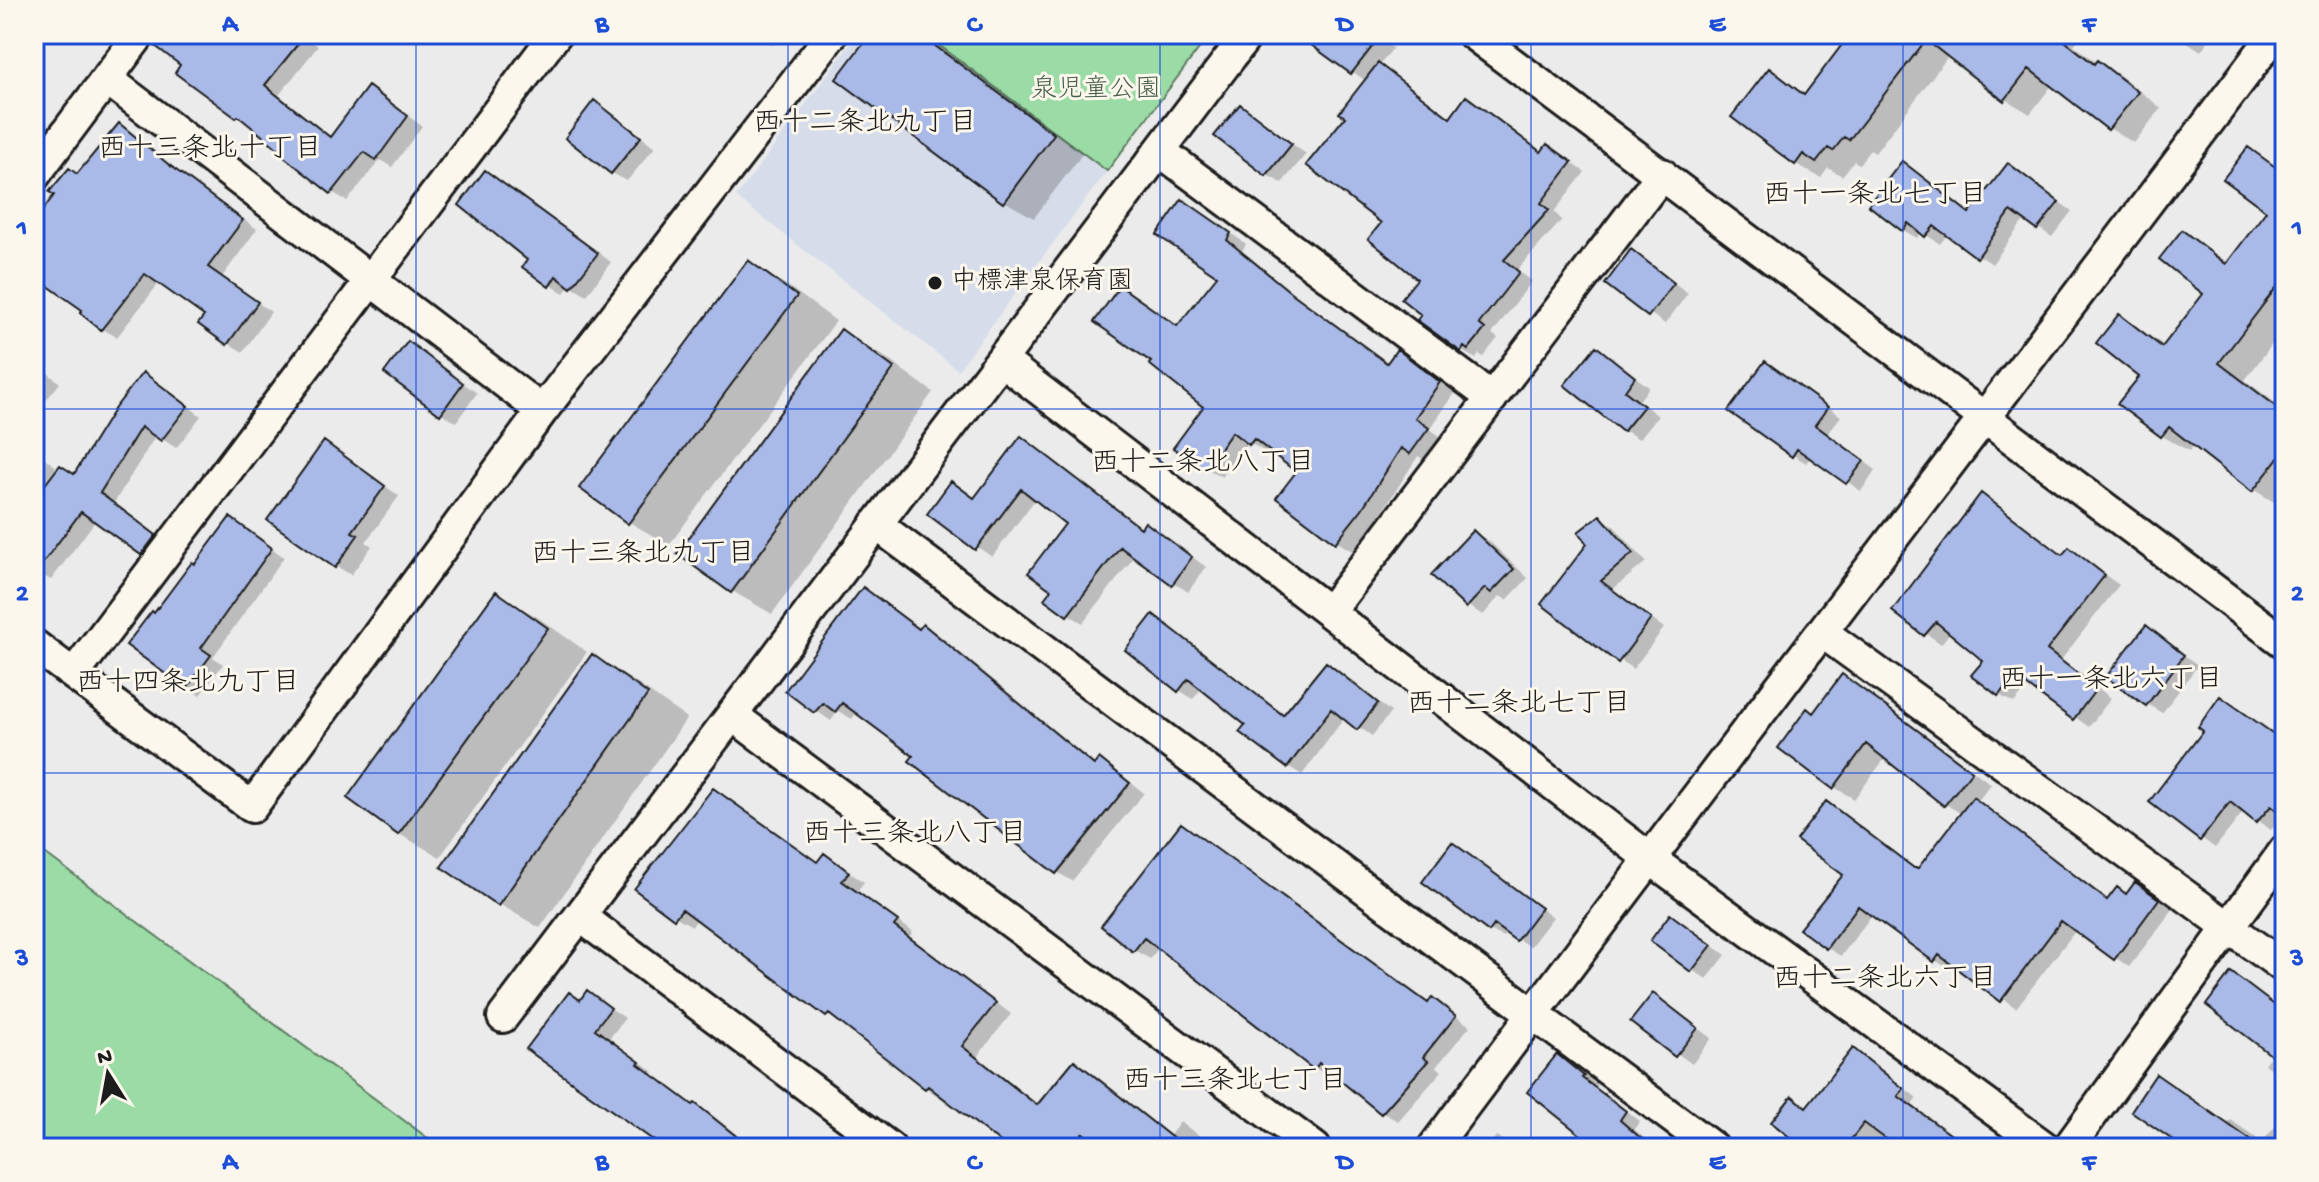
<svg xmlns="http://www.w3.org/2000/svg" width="2319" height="1182" viewBox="0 0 2319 1182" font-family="'Gochi Hand','Klee One',sans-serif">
	<rect width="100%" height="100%" fill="#ebebeb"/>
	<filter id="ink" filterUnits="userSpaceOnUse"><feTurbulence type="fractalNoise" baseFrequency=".0125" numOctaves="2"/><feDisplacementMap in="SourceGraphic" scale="16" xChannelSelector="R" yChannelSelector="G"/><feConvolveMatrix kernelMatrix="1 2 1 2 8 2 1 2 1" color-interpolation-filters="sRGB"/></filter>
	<g filter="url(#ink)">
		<!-- built -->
		<path fill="#d7dcea" d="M858 34H924L1107 171 958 370 736 197Z"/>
		<!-- green -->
		<path fill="#9bdca6" stroke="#5c7c61" stroke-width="2" d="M924 34H1210L1107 171Z
			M34 845 441 1148H34Z"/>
		<!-- shadow -->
		<path fill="#0003" d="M103 34H126L117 46 103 38Z
			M173 34H313L309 39 318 46 279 95 332 138 369 88 422 126 392 167 380 160 347 201 332 192 253 126 177 72 183 64Z
			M731 34H744L740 39Z
			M754 34H781L773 45Z
			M873 34H923L1083 153 1034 218 1004 201 839 78Z
			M1300 34H1375L1393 48 1379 66 1452 119 1543 153 1548 147 1585 172 1554 212 1562 220 1517 270 1532 281 1492 334 1498 338 1483 357 1479 354 1476 359 1462 351 1420 320 1424 315 1420 279 1384 223 1347 116 1366 81Z
			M1854 34H2082L2074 45 2097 63 2122 77 2161 108 2134 143 2109 128 2053 84 2030 114 2005 99 1949 55 1875 153 1870 150 1859 164 1854 161 1842 176 1828 168 1821 178 1796 164 1769 71 1806 95Z
			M2175 34H2213L2201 51Z
			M595 103 655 147 627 181 612 173Z
			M1240 106 1306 154 1282 183 1267 175Z
			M120 126 134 134 182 175 257 229 222 277 271 312 243 352 228 343 207 316 160 282 117 337 102 329 83 313 85 310 34 273V226Z
			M2249 149 2285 172V327L2245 380 2285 410V500L2281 506 2254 490 2195 444 2189 451 2162 436 2120 404 2142 376 2119 316 2165 346 2205 293 2182 232 2229 263 2269 211Z
			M1903 164 1971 214 2008 166 2072 211 2052 237 2025 219 1992 264 1948 234 1940 244 1922 232 1917 238 1903 230Z
			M500 181 611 262 587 295 570 285 564 293 550 285 530 260Z
			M1199 211 1246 244 1242 251 1306 303 1389 364 1397 352 1455 393 1430 429 1444 439 1428 462 1418 456 1378 518 1352 551 1336 541 1298 472 1270 449 1267 453 1248 442 1222 477 1206 468V406L1178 327 1220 276Z
			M1631 252 1688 293 1665 324 1607 283Z
			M748 263 788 286 836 321 669 545 629 522Z
			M841 332 882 355 933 392 772 614 732 591Z
			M408 344 477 393 456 422 441 413Z
			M1596 348 1649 387 1639 401 1658 416 1639 439 1624 430Z
			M34 362 60 383 34 415Z
			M1766 364 1841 416 1827 434 1876 470 1861 491 1811 457 1806 463 1793 455Z
			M158 383 201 416 176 448 156 435 114 503 169 545 157 561 96 520 51 580 36 572 34 570V450L59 469 75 475Z
			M1022 439 1143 528 1146 525 1161 534 1206 567 1188 592 1135 556 1083 623 1068 614 1053 590 1068 523 1036 498 992 557 929 513 952 484 976 499Z
			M339 453 399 496 366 542 372 546 351 575 336 566Z
			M1982 496 2064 556 2069 549 2119 585 2061 660 2111 698 2089 727 2029 685 2014 703 1999 695 1974 675 1986 660 1950 632 1941 644 1895 611Z
			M1600 517 1613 525 1646 562 1612 590 1664 628 1633 669 1543 603 1589 544Z
			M231 520 284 557 213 657 223 664 200 695 187 688 155 616Z
			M1474 532 1489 541 1528 578 1507 600 1500 596 1483 615 1468 606 1434 575Z
			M497 594 537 617 587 652 440 857 399 834 349 798Z
			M878 599 921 630 924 626 939 635 1096 765 1100 761 1115 770 1144 793 1072 881 1057 872 916 756 857 712 852 719 838 711 831 721 788 691Z
			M1167 625 1285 716 1326 664 1391 712 1372 736 1345 717 1302 775 1288 766 1247 724 1202 688 1193 699 1179 690Z
			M2146 628 2198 665 2162 713 2147 704Z
			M592 657 632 680 687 718 540 928 499 904 444 866Z
			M1842 676 1863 688 1991 784 1977 802 2109 900 2127 895 2136 884 2173 909 2129 967 2076 930 2016 1008 1953 963 1949 969 1935 960 1872 915 1841 956 1827 948 1846 875 1827 804 1918 871 1962 814 1945 804 1886 757 1854 799 1834 787 1814 715Z
			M2221 698 2285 742V813L2271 830 2244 811 2215 848 2152 802 2206 730Z
			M714 790 818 864 824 856 864 882 857 891 913 932 909 937 1011 1014 977 1057 1039 1106 1074 1063 1091 1072 1170 1135 1180 1122 1217 1148H1013L926 1088 698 918 692 926 676 917Z
			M1182 826 1429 1004 1433 1000 1470 1026 1436 1067 1442 1071 1398 1121 1383 1113 1334 1072 1330 1077 1315 1068 1159 947 1150 959 1134 950Z
			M1453 844 1553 917 1530 947 1507 932 1503 937 1490 930Z
			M1671 916 1726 955 1707 979 1692 970Z
			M2232 975 2285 1013V1079L2264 1064 2272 1053Z
			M588 993 625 1018 609 1039 654 1072 652 1074 695 1106 711 1114 754 1148H668L529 1048Z
			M1653 995 1712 1038 1692 1064 1633 1021Z
			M1854 1051 1868 1059 1917 1098 1912 1105 1969 1148H1806L1792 1099 1808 1108Z
			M1557 1057 1573 1065 1598 1086 1596 1088 1640 1121 1634 1129 1655 1148H1601Z
			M2285 1115V1148H2197L2231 1120 2262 1142Z
			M1496 1136 1510 1144 1515 1148H1488Z"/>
		<!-- building -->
		<path fill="#a9bae9" stroke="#1c1c1c" stroke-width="2" d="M158 34H306L265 85 273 92 330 137 368 86 408 116 376 160 364 152 331 194 279 153 281 151 238 116 236 118 175 73 180 65 154 45Z
			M870 34H919L1054 134 1003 203 836 79Z
			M1296 34H1382L1351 74Z
			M1850 34H2056L2094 64 2097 60 2138 92 2108 130 2029 69 2004 101 1926 40 1849 140 1844 137 1833 151 1828 148 1816 163 1803 154 1795 165 1731 117 1769 68 1804 95Z
			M1378 63 1450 118 1466 96 1541 152 1547 144 1572 162 1541 203 1549 210 1504 260 1519 272 1479 324 1485 329 1468 350 1464 347 1461 352 1417 320 1421 315 1401 299 1417 279 1368 239 1381 223 1306 165 1345 117 1339 113Z
			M594 100 641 137 611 174 565 138Z
			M1240 104 1292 144 1266 176 1214 136Z
			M119 123 168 164 243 220 208 267 258 302 227 345 198 324 204 316 145 274 101 330 80 313 82 310 34 276V222L54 195 49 192 69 168 77 174Z
			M2248 147 2285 174V276L2219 363 2285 413V450L2252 492 2169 427 2161 437 2117 404 2139 377 2096 343 2119 314 2162 347 2203 294 2159 259 2182 230 2226 264 2266 211 2223 179Z
			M1902 161 1969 213 2008 163 2059 202 2037 230 2011 211 1977 258 1934 226 1925 237 1908 223 1902 231 1868 205Z
			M485 170 598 253 571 288 556 276 549 287 522 267 527 260 459 205Z
			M1182 199 1231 233 1227 240 1289 291 1387 363 1397 349 1440 382 1415 418 1429 428 1410 454 1401 448 1362 509 1335 543 1276 498 1296 472 1254 439 1249 445 1232 432 1205 470 1173 448 1203 407 1149 364 1151 362 1094 322 1120 286 1177 326 1217 276 1157 235Z
			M1631 249 1674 283 1648 317 1605 284Z
			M748 260 797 296 628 524 579 488Z
			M841 329 894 368 731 593 677 554Z
			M408 341 463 383 440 415 384 373Z
			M1596 346 1635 377 1625 391 1644 406 1623 432 1564 385Z
			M1765 361 1828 407 1815 425 1864 461 1846 484 1797 449 1792 457 1728 411Z
			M143 372 188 406 161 441 141 427 100 493 156 535 141 555 81 512 34 575V499L60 465 74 474 115 408Z
			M1021 436 1141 528 1145 522 1192 557 1172 585 1120 547 1067 616 1044 599 1051 590 1028 573 1065 524 1021 489 975 550 927 514 951 481 974 498Z
			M324 441 385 486 352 532 358 535 335 568 267 520Z
			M1981 493 2062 555 2069 547 2105 575 2047 650 2097 688 2073 720 2014 676 1998 696 1971 675 1983 661 1936 622 1924 636 1892 611Z
			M1600 515 1633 553 1601 581 1651 619 1618 663 1541 604 1587 544 1578 532Z
			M230 517 272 548 201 648 211 655 186 689 126 645 152 611 154 613 192 562 195 564Z
			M1473 530 1514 569 1491 593 1485 588 1466 608 1431 575Z
			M863 587 919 629 923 624 1094 765 1099 758 1130 783 1056 874 909 761 913 756 842 703 835 712 823 703 814 713 785 691Z
			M496 591 548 628 398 835 347 798Z
			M1153 614 1283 715 1326 662 1378 703 1357 730 1331 709 1287 768 1239 732 1245 725 1188 679 1178 692 1125 650Z
			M2146 625 2184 655 2146 706 2106 677Z
			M592 654 648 694 498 906 441 867Z
			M1842 674 1972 771 1944 806 1866 744 1833 789 1778 748 1807 708 1813 713Z
			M2220 696 2285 742V816L2271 806 2256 823 2230 802 2200 841 2149 802 2203 731 2198 727Z
			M713 788 817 862 824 853 849 872 842 881 898 921 894 926 996 1003 962 1046 1037 1105 1074 1060 1185 1148H1101L1083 1133 1071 1148H1007L928 1086 925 1089 829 1014 826 1017 682 909 674 919 634 889Z
			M1973 797 2107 900 2117 887 2126 894 2135 882 2159 899 2114 960 2061 921 2000 1002 1939 955 1934 962 1858 906 1826 949 1799 929 1843 875 1796 840 1826 801 1914 868H1918Z
			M1181 823 1428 1003 1432 997 1456 1016 1423 1057 1428 1061 1381 1114 1319 1063 1314 1070 1144 938 1133 952 1101 926Z
			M1452 842 1541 908 1516 941 1494 925 1489 932 1422 882Z
			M1670 914 1712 945 1691 972 1650 941Z
			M2231 972 2285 1013V1066L2206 1005Z
			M587 990 611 1008 595 1029 640 1062 638 1064 693 1105 695 1103 751 1148H664L526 1049 569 992 580 1000Z
			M1653 993 1698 1028 1675 1057 1630 1022Z
			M1853 1048 1904 1089 1898 1096 1969 1148H1898L1864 1123 1844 1148H1803L1771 1122 1792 1096 1806 1107Z
			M1557 1054 1584 1076 1582 1078 1626 1111 1620 1120 1652 1148H1597L1527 1092Z
			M2156 1074 2262 1148H2184L2131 1111Z"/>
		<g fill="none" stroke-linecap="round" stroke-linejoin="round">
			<defs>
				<path id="minor" d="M1473 34 2285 643
					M107 79 542 411
					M1160 151 1492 398
					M34 176 140 34
					M1001 360 1649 858 2046 1148
					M876 524 1713 1148
					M1329 612 1662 174
					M1822 632 2285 968
					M34 645 252 807 542 411 832 34
					M74 674 556 34
					M732 715 1315 1148
					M580 916 890 1148
					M503 1017 1248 34
					M1433 1148C1711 774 1995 406 2275 34
					M2068 1148 2285 850"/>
			</defs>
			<!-- minor casing -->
			<use href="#minor" stroke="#1c1c1c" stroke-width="36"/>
			<!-- minor -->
			<use href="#minor" stroke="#fbf7ec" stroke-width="30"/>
		</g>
	</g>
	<!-- grid -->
	<path fill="none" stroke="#1d4ed8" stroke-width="2" stroke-opacity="0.55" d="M416 34V1148M788 34V1148M1160 34V1148M1531 34V1148M1903 34V1148M34 409H2285M34 773H2285"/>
	<!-- markers -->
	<circle fill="#1c1c1c" stroke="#fbf7ec" stroke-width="3" cx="935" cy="283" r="8"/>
	<g text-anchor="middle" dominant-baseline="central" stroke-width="6" stroke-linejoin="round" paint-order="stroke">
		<!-- park labels -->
		<g font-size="26" fill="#485f4c" stroke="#fbf7ec">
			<text x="1096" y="91">泉児童公園</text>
		</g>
		<!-- poi labels -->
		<g font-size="26" fill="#1c1c1c" stroke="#fbf7ec" text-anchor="start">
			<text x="951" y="283">中標津泉保育園</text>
		</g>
		<!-- neighbourhood labels -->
		<g font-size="28" fill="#1c1c1c" stroke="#fbf7ec">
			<text x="865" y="124">西十二条北九丁目</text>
			<text x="210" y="150">西十三条北十丁目</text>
			<text x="1875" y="196">西十一条北七丁目</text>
			<text x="1203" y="464">西十二条北八丁目</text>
			<text x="643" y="555">西十三条北九丁目</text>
			<text x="2111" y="681">西十一条北六丁目</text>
			<text x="188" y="684">西十四条北九丁目</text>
			<text x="1519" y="705">西十二条北七丁目</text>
			<text x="915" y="835">西十三条北八丁目</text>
			<text x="1885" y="980">西十二条北六丁目</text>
			<text x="1235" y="1082">西十三条北七丁目</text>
		</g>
	</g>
	<!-- margin -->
	<rect width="2319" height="1182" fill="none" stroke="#fbf7ec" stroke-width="88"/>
	<!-- north arrow -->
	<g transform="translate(108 1074) rotate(349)" stroke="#fbf7ec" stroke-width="6" paint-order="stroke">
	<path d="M0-6L14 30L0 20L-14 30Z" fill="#1c1c1c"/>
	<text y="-12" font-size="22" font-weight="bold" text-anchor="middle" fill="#1c1c1c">N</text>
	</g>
	<rect x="44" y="44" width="2231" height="1094" fill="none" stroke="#1d4ed8" stroke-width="3"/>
	<g font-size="26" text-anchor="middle" font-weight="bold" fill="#1d4ed8">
		<text x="230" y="31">A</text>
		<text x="602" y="31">B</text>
		<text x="974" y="31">C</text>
		<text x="1345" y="31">D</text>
		<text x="1717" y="31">E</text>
		<text x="2089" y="31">F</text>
		<text x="22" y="235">1</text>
		<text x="2297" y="235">1</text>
		<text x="22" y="600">2</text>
		<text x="2297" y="600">2</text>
		<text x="22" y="965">3</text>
		<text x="2297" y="965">3</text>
		<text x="230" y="1169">A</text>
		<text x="602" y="1169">B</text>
		<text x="974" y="1169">C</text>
		<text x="1345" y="1169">D</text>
		<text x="1717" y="1169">E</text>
		<text x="2089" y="1169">F</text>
	</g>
</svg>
